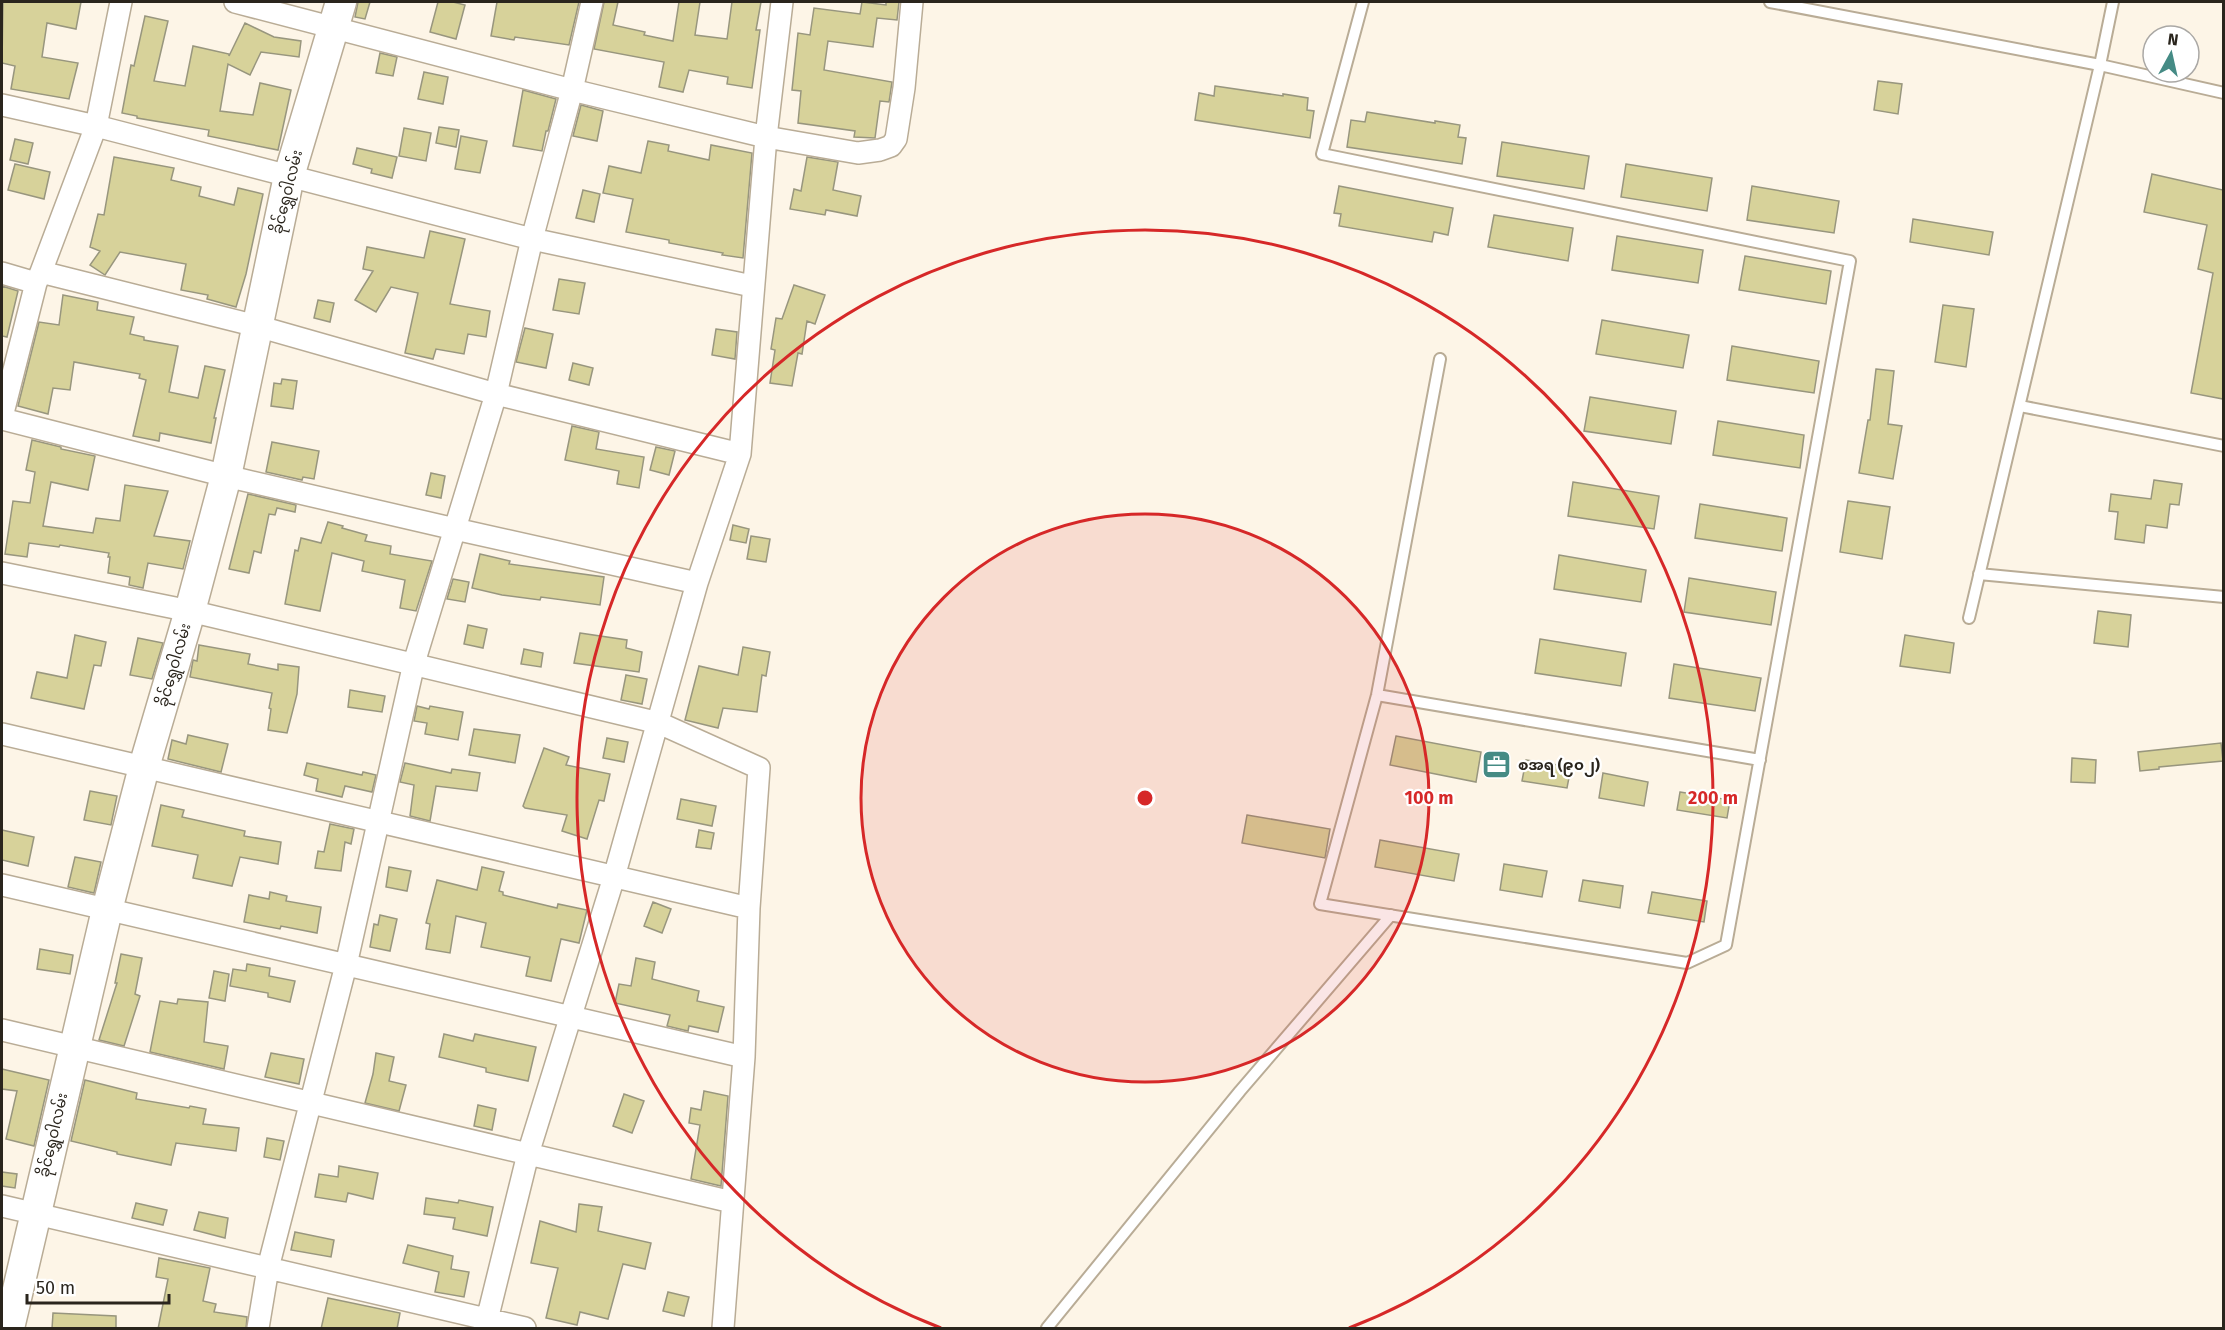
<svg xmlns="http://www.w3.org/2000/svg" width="2225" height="1330" viewBox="0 0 2225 1330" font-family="'Fira Sans','Noto Sans Myanmar',sans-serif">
	<rect width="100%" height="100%" fill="#fdf5e7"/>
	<!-- building -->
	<path fill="#d7d29a" stroke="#98967e" stroke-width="1.5" d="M3 2H81L76 29 47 23 42 57 78 63 69 99 11 89 15 66 2 63Z
		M358 2H370L365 19 355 17Z
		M438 2H453L465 5 456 39 430 32Z
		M497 2H579L569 45 515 37 514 40 491 36Z
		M604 2H618L613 25 645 32 644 35 673 41 679 2H700L695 35 727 39 732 2H761L756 30H760L752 88 727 84 728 77 689 70 683 92 659 87 664 62 594 49Z
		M862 2 886 5V2H899L897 20 877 18 873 47 828 41 824 70 892 82 889 102 880 101 875 138 854 137 855 131 798 123 801 91 792 90 798 33 810 35 814 8 860 14Z
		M145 16 168 21 154 81 185 86 193 46 229 54V56L245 23 274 37 301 41 299 57 261 52 250 75 228 64 220 111 253 115 260 83 291 90 278 150 208 136 209 130 137 118V116L122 113 131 65 134 66Z
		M380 53 397 57 393 76 376 73Z
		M424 72 448 77 443 104 418 99Z
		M1878 81 1902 84 1898 114 1874 110Z
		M1215 86 1283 96V94L1308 98 1307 110 1314 111 1310 138 1195 120 1199 93 1214 96Z
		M523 90 556 99 548 131H546L542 151 513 146Z
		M581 105 603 111 597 141 573 136Z
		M1367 112 1435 123V121L1460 125 1458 137 1466 138 1462 164 1347 147 1351 120 1365 122Z
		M439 127 459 130 456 147 436 143Z
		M404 128 431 133 426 161 399 156Z
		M461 136 487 141 480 173 455 169Z
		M15 139 33 143 28 164 10 160Z
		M648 141 669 145 668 151 709 160 711 145 752 153 743 258 722 255 723 253 669 243V240L626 232 633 199 603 193 609 166 641 173Z
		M1502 142 1589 156 1584 189 1497 176Z
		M357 148 397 157 392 178 371 173 372 169 353 164Z
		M114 157 174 168 171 180 201 187 199 196 234 205 238 188 263 194 246 274 236 307 207 299 208 295 181 290 186 264 120 252 105 275 90 265 100 251 90 247 98 214 104 215Z
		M807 157 838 162 833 190 861 196 857 216 826 210 825 215 790 209 794 189 801 191Z
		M15 164 50 172 44 199 8 190Z
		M1626 164 1712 178 1707 211 1621 197Z
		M2152 174 2223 190V399L2191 393 2213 273 2198 269 2207 225 2144 212Z
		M1339 186 1453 208 1448 235 1434 232 1432 242 1339 226 1341 214 1334 213Z
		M1752 186 1839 201 1834 233 1747 220Z
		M583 190 600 194 594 222 576 218Z
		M1494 215 1573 228 1568 261 1488 247Z
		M1913 219 1993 232 1989 255 1910 242Z
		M430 231 465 239 450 304 490 311 486 337 468 334 464 354 436 349 433 359 405 353 418 293 391 287 376 312 355 300 373 271 363 269 367 247 424 258Z
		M1617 236 1703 250 1698 283 1612 270Z
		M1745 256 1831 271 1826 304 1739 290Z
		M559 279 585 283 579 314 553 310Z
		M794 285 825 295 815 324 807 321 802 354 798 353 792 386 770 383 775 350 771 349 776 318 782 319Z
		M2 286 18 291 7 337 2 336Z
		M63 295 98 302 97 310 134 317 130 334 144 337V340L178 346 169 392 198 398 205 366 225 370 214 418H216L211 443 160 433 159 441 133 436 146 380 139 378 140 374 74 362 70 390 53 388 48 414 18 406 39 322 59 325Z
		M318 300 334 303 330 322 314 318Z
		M1943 305 1974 309 1966 367 1935 362Z
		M1602 320 1689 335 1683 368 1596 354Z
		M525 328 553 334 546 368 516 362Z
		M716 329 737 332 735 359 712 355Z
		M1732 346 1819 361 1814 393 1727 380Z
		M573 363 593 368 589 385 569 380Z
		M1876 369 1894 371 1888 424 1902 426 1893 479 1859 473 1868 420H1870Z
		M282 379 297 381 293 409 271 406 274 383 281 384Z
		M1590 397 1676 411 1671 444 1584 431Z
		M1718 421 1804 435 1800 468 1713 455Z
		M572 426 599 432 596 449 644 457 639 488 617 484 619 471 565 460Z
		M32 440 61 447V449L95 456 88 490 51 482 43 526 93 533 96 518 120 521 125 485 168 491 154 536 190 541 183 569 148 563 143 588 129 585 130 577 108 573 110 557H108L109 553 60 545 59 547 29 543 27 557 5 554 13 501 30 503 35 472 26 470Z
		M272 442 319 451 314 479 303 477 302 480 266 472Z
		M656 447 675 451 669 475 650 470Z
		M431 473 445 476 441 498 426 495Z
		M2154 480 2182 484 2179 505 2170 504 2167 528 2146 525 2144 543 2115 539 2118 512 2109 511 2111 494 2151 499Z
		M1573 482 1659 496 1654 529 1568 516Z
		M248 494 296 505 295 512 277 508 275 515 269 514 261 553 254 551 249 573 229 569Z
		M1848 501 1890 507 1882 559 1840 552Z
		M1700 504 1787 518 1782 551 1695 538Z
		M328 522 343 526 342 528 367 535 365 541 391 546 390 554 432 561 416 611 400 608 405 580 362 571 364 561 332 553 320 611 285 604 295 550 298 551 301 538 321 543Z
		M733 525 749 529 746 543 730 540Z
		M751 536 770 539 766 562 747 559Z
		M480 554 510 561 509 564 604 577 600 605 541 597 540 600 502 595 472 588Z
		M1559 555 1646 570 1641 602 1554 589Z
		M1689 578 1776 592 1771 625 1684 612Z
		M453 579 469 582 465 602 447 599Z
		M2098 611 2131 615 2128 647 2094 643Z
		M468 625 487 629 483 648 464 644Z
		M580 633 627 640 626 648 642 652 639 672 574 663Z
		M75 635 106 642 101 666 94 665 84 709 31 698 37 672 67 678Z
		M1905 635 1954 643 1950 673 1900 666Z
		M138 638 163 643 152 679 130 675Z
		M1540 639 1626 653 1621 686 1535 673Z
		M199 645 250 654 248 664 278 670V664L299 667 297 694 287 733 268 730 271 709 269 708 272 693 190 677 193 660 197 661Z
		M743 647 770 652 766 676 762 675 757 712 723 708 718 728 685 720 699 666 738 675Z
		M524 649 543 653 541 667 521 664Z
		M1674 664 1761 678 1755 711 1669 698Z
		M626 675 647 679 642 704 621 700Z
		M350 690 385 696 382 712 348 707Z
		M417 706 429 709 430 706 463 712 458 740 425 734 427 723 414 721Z
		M474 729 520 735 515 763 469 755Z
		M188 735 228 744 221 772 168 759 172 740 186 744Z
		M1396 736 1481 752 1476 782 1390 765Z
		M607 738 628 742 624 762 603 758Z
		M2221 743 2223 761 2159 767V769L2140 771 2138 752Z
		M544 748 569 757 566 765 610 774 604 801 599 800 587 839 562 831 567 815 525 808 523 806Z
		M2072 758 2096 760 2095 783 2071 782Z
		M1526 760 1571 767 1567 788 1522 781Z
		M307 763 362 775 363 772 376 775 372 792 345 786 342 797 316 791 318 779 304 775Z
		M405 763 451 773 452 769 480 773 477 791 436 786 430 821 410 816 414 785 400 782Z
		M1603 773 1648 782 1644 806 1599 798Z
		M90 791 117 796 111 825 84 820Z
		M1680 792 1730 800 1727 818 1677 810Z
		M681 799 716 806 712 826 677 819Z
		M161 805 184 810 182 817 245 831 244 836 281 842 278 864 240 857 232 886 193 878 198 855 152 846Z
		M1247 815 1330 829 1325 858 1242 843Z
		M330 824 354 829 351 844 345 842 341 871 315 868 318 851 324 852Z
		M2 830 34 837 28 866 2 860Z
		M699 830 714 833 711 849 696 847Z
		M1380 840 1459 854 1454 881 1375 867Z
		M75 857 101 862 94 893 68 887Z
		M1504 864 1547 871 1542 897 1500 890Z
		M389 867 411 871 407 891 386 887Z
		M482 867 504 872 499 891 503 892V895L557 908 558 904 587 910 579 943 561 939 551 981 526 976 530 957 481 947 486 923 456 916 450 953 426 949 430 924 426 923 437 880 477 890Z
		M1583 880 1623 886 1620 908 1579 901Z
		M270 892 287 896 286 901 321 907 317 933 281 926 280 929 244 922 249 895 269 899Z
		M1652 892 1707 901 1704 922 1648 913Z
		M653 902 671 909 662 933 644 926Z
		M380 915 397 919 390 951 370 947 374 924 378 925Z
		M40 949 73 955 70 974 37 969Z
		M121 954 142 958 135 994 140 996 124 1046 99 1040 117 983H115Z
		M636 958 655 962 652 979 699 991 697 1001 724 1007 718 1032 689 1026 688 1031 667 1026 670 1015 615 1003 619 984 631 986Z
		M247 964 270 968 269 976 295 981 290 1002 268 997V993L230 986 233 969 246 971Z
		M214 971 229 974 225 1001 209 998Z
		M178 999 208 1002 204 1042 228 1046 224 1069 150 1052 160 1001 177 1004Z
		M444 1034 473 1041 475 1034 536 1047 528 1081 486 1072V1068L439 1057Z
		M271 1053 304 1059 299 1084 265 1077Z
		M376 1053 394 1057 389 1081 406 1085 399 1111 365 1103 373 1074Z
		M2 1069 49 1080 34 1146 6 1139 17 1091 2 1089Z
		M85 1080 137 1093 136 1099 189 1108 190 1106 206 1109 203 1124 239 1128 236 1151 176 1143 171 1165 117 1154V1152L71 1141Z
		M704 1091 728 1096 721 1186 691 1179 700 1125 689 1123 691 1108 701 1110Z
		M624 1094 644 1101 632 1133 613 1126Z
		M478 1105 496 1109 492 1130 474 1126Z
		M267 1138 284 1141 280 1160 264 1157Z
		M339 1166 378 1173 373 1199 348 1193 346 1202 315 1197 319 1174 338 1177Z
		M2 1172 17 1174 15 1188 2 1186Z
		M426 1198 458 1203 459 1200 493 1207 487 1236 453 1229 455 1218 424 1214Z
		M136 1203 167 1210 163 1225 132 1218Z
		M579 1204 602 1207 598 1231 651 1243 645 1269 623 1264 608 1319 580 1312 577 1325 546 1318 558 1268 531 1263 540 1221 576 1232Z
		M199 1212 228 1218 225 1238 194 1230Z
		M295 1232 334 1240 331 1257 291 1250Z
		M408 1245 453 1256 451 1269 469 1272 464 1297 435 1292 439 1272 403 1263Z
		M159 1258 210 1268 203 1301 216 1304 214 1312 247 1317 246 1329H158L168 1279 156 1277Z
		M668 1292 689 1297 684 1316 663 1311Z
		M328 1298 400 1313 397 1329H321Z
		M53 1313 116 1316V1329H52Z"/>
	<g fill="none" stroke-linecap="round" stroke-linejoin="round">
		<defs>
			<path id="lane" d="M1363 2 1322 154 1850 261 1726 945 1687 963 1320 904 1377 695 1440 359
				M1770 2 2100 65 2224 93
				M2020 406 2224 446
				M1979 574 2224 597
				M1969 618 2100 65 2113 2
				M1377 695 1760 760
				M1047 1328 1240 1091 1391 915"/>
			<path id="street" d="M121 2 96 126 41 272 257 326 496 394 740 454
				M235 2 572 90 766 137 858 153 880 150 891 146 896 139 904 88 912 2
				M2 105 96 126 532 239 752 286
				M2 273 36 283 41 272
				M2 417 36 283
				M2 419 226 476 455 529 697 583
				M2 573 190 611 659 723 759 768 749 908 744 1057 723 1328
				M2 734 749 908
				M2 885 744 1057
				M2 1030 732 1202
				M2 1206 525 1328
				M258 1328 268 1268 346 965 414 663 496 394 532 239 572 90 592 2
				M485 1328 528 1154 614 877 697 583 740 454 766 137 782 2"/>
			<path id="secondary" d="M9 1328 107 910 144 767 190 611 226 476 289 176 341 2"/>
		</defs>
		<!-- lane casing -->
		<use href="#lane" stroke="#b9ac96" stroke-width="14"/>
		<!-- street casing -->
		<use href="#street" stroke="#b9ac96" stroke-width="24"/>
		<!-- secondary casing -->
		<use href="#secondary" stroke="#b9ac96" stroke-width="33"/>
		<!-- lane -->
		<use href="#lane" stroke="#fff" stroke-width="10"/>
		<!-- street -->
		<use href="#street" stroke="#fff" stroke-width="21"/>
		<!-- secondary -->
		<use href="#secondary" stroke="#fff" stroke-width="30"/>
	</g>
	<!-- distance rings -->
	<circle cx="1145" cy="798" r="284" fill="#d62828" fill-opacity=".12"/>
	<g fill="none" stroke="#d62828" stroke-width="3">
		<circle cx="1145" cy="798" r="284"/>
		<path d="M941 1328A568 568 0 1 1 1349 1328"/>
	</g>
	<!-- icons -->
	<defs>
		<symbol id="office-square" viewBox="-11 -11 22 22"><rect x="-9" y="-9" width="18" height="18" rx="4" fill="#458b85" stroke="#fff"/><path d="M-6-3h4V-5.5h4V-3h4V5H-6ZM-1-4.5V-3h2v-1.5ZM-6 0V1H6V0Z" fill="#fff"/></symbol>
	</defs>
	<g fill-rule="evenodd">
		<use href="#office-square" x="1480" y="748" width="33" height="33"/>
	</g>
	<g text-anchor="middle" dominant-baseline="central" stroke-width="4.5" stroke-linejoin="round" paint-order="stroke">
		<!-- street labels -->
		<g font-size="15" fill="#2a251d" stroke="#fff">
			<text transform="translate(287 192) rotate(-76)">ခိုင်ရွှေဝါလမ်း</text>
			<text transform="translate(174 665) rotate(-74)">ခိုင်ရွှေဝါလမ်း</text>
			<text transform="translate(53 1135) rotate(-77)">ခိုင်ရွှေဝါလမ်း</text>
		</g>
		<!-- poi labels -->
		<g font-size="15" font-weight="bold" fill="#2a251d" stroke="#fff" text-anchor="start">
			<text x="1518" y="765">စအရ (၉၀၂)</text>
		</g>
	</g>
	<circle cx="1145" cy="798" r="9" fill="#d62828" stroke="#fff" stroke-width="3"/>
	<g font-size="18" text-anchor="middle" font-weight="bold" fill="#d62828" stroke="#fff" stroke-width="4.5" stroke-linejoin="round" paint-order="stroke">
		<text x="1429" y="804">100 m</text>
		<text x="1713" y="804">200 m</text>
	</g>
	<!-- border -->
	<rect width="2225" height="1330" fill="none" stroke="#2a251d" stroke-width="6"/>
	<!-- north arrow -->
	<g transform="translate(2171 54) rotate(8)"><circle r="28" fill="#ffffff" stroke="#aaa8a5" stroke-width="1.5"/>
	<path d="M0-4.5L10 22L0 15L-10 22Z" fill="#458b85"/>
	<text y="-9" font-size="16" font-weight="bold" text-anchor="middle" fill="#2a251d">N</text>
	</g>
	<!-- scale -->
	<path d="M27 1294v9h142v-9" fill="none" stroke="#2a251d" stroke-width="3"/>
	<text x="36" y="1294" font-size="18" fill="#2a251d" stroke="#ffffff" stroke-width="4.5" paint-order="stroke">50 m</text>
</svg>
